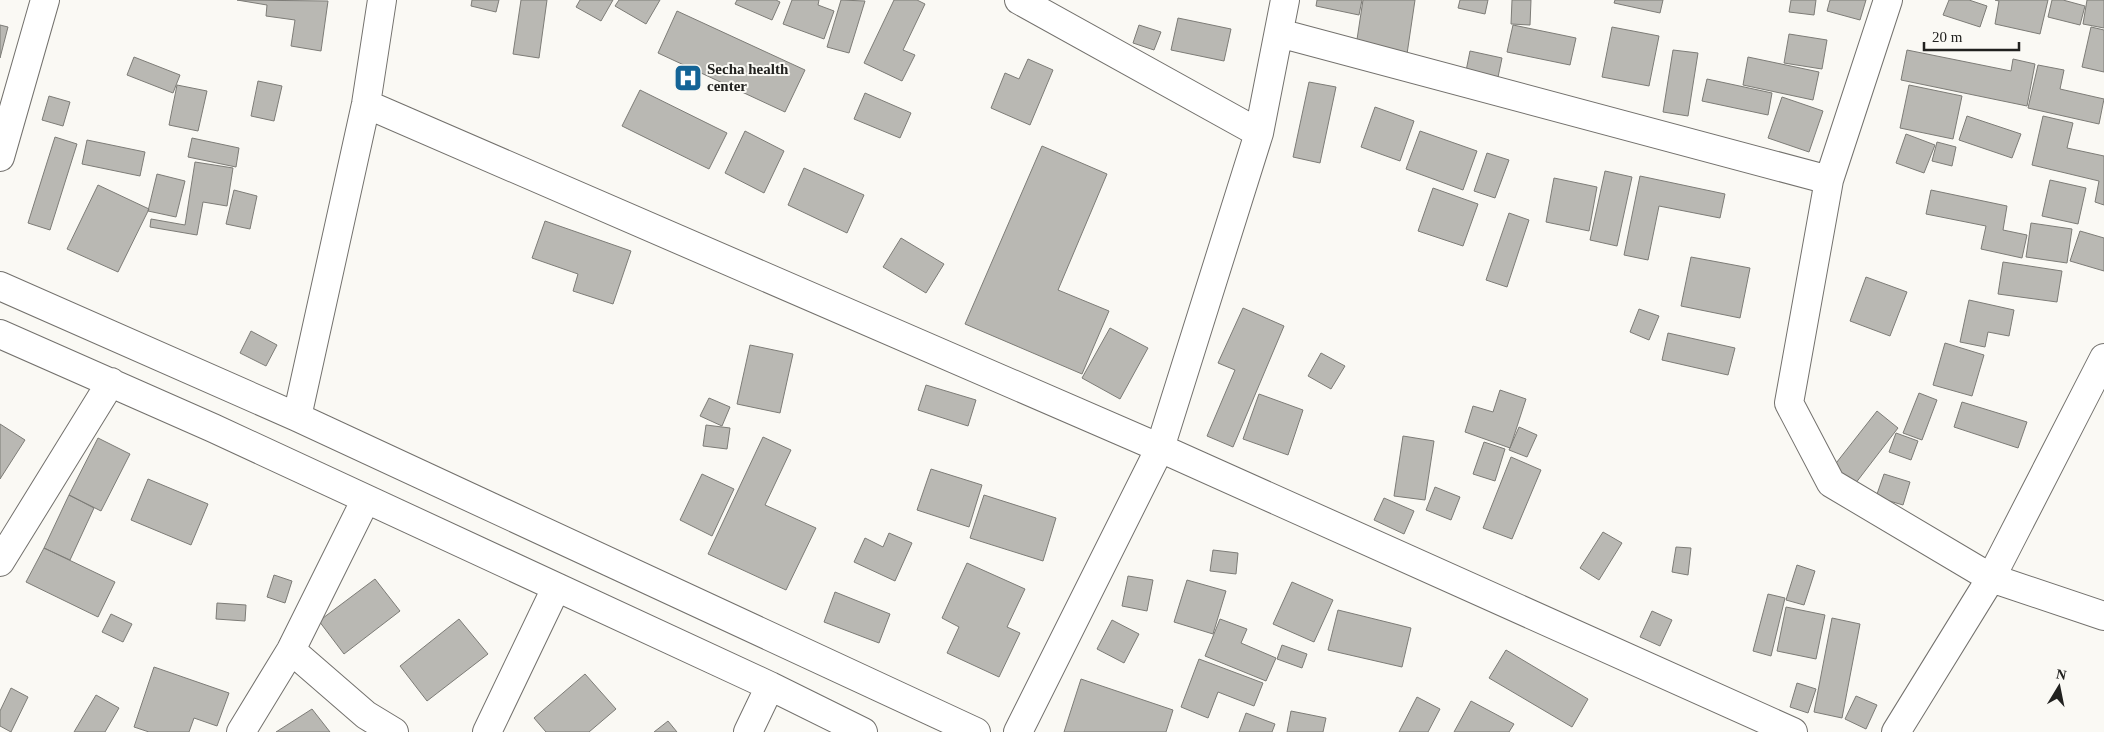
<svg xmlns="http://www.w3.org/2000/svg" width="2104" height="732" viewBox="0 0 2104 732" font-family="'Times New Roman',serif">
	<rect width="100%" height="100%" fill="#faf9f4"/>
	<!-- building -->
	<path fill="#b9b8b3" stroke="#7d7c77" d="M237 0 328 1 321 51 291 46 295 20 266 16 267 5Z
		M472 0H499L496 12 471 6Z
		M521 0H547L539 58 513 54Z
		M580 0H613L601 21 576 7Z
		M619 0H660L646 24 615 6Z
		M737 0H776L780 2 772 20 735 4Z
		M792 0H819L818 5 834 11 824 39 783 24Z
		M841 0 865 1 849 53 827 47Z
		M894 0H917L925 4 903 50 915 55 902 81 864 63Z
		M1317 0H1362L1359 15 1316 6Z
		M1363 0H1415L1407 54 1356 46Z
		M1460 0H1488L1485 14 1458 8Z
		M1512 0H1531L1530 25 1511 24Z
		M1615 0H1663L1660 13 1614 3Z
		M1791 0H1816L1814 15 1789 12Z
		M1830 0H1866L1860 20 1827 11Z
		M1949 0H1969L1987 6 1980 27 1943 15Z
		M1995 0H2048L2040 34 1995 24 1999 1Z
		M2052 0H2063L2085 6 2080 25 2048 17Z
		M2087 0H2104V28L2083 24Z
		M677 11 805 70 785 112 658 53Z
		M1178 18 1231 29 1224 61 1171 50Z
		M0 25 8 27 0 58Z
		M1139 25 1161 32 1154 50 1133 43Z
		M1513 25 1576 38 1570 65 1507 52Z
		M1612 27 1659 36 1649 86 1602 77Z
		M2091 27 2104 30V72L2082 67Z
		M1789 34 1827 40 1822 69 1784 63Z
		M1673 50 1698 53 1688 116 1663 112Z
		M1907 50 2011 71 2013 59 2035 64 2027 106 1901 80Z
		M1470 51 1502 58 1497 82 1465 76Z
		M134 57 180 75 173 93 127 75Z
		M1748 57 1819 72 1813 100 1743 85Z
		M1028 59 1053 70 1030 125 991 108 1005 73 1019 79Z
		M2038 65 2064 70 2060 89 2104 99 2099 124 2028 108Z
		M1707 79 1772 93 1768 115 1702 101Z
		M258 81 282 86 274 121 251 116Z
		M1309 82 1336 87 1320 163 1293 157Z
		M177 85 207 91 198 131 169 125Z
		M1909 85 1962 96 1953 139 1900 128Z
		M640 90 727 133 709 169 622 126Z
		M865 93 911 113 900 138 854 119Z
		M49 96 70 102 63 126 42 120Z
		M1782 97 1823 111 1809 152 1768 138Z
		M1375 107 1414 121 1400 161 1361 147Z
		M1967 116 2021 134 2012 158 1959 140Z
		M2043 116 2073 123 2067 148 2104 156V205L2095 202 2099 181 2032 165Z
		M745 131 784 151 764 193 725 173Z
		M1420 131 1477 151 1463 190 1406 169Z
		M1906 134 1935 145 1924 173 1896 163Z
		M55 137 77 144 50 230 28 223Z
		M192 138 239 148 236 167 188 157Z
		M87 140 145 152 140 176 82 164Z
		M1937 142 1956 147 1952 166 1932 161Z
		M1042 146 1107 174 1058 290 1109 311 1082 374 965 324Z
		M1487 153 1509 160 1495 198 1474 191Z
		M195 162 233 168 227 206 203 202 197 235 150 227 151 219 185 225Z
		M804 168 864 195 847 233 788 205Z
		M1605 171 1632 177 1617 246 1590 240Z
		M157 174 185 181 176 217 148 211Z
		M1640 176 1725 194 1720 218 1659 206 1648 260 1624 255Z
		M1554 178 1597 187 1589 231 1546 222Z
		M2050 180 2086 188 2078 224 2042 216Z
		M98 185 149 209 118 272 67 249Z
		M1433 188 1478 204 1463 246 1418 231Z
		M234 190 257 196 250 229 226 224Z
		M1931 190 2007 206 2003 230 2027 235 2022 258 1981 249 1986 226 1926 214Z
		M1509 213 1529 220 1507 287 1486 280Z
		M545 221 631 251 613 304 573 291 578 274 532 258Z
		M2031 223 2072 229 2067 263 2026 257Z
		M2080 231 2104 238V271L2070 261Z
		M901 238 944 264 926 293 883 267Z
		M1691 257 1750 268 1740 318 1681 306Z
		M2003 262 2062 271 2057 302 1998 294Z
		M1866 277 1907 292 1890 336 1850 321Z
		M1969 300 2014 310 2009 336 1988 332 1985 347 1960 342Z
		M1243 308 1284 326 1233 447 1207 436 1235 370 1218 363Z
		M1639 309 1659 316 1649 340 1630 332Z
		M1110 328 1148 348 1120 399 1082 378Z
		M251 331 277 345 266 366 240 353Z
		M1668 333 1735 348 1728 375 1662 360Z
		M1945 343 1984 355 1972 396 1933 385Z
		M750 345 793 354 780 413 737 404Z
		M1321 353 1345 366 1331 389 1308 376Z
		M926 385 976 400 968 426 918 410Z
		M1500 390 1526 399 1510 448 1465 432 1473 406 1493 412Z
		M1919 393 1937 400 1922 440 1903 433Z
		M1259 394 1303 410 1288 455 1243 439Z
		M709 398 730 407 722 426 700 416Z
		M1962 402 2027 422 2018 448 1954 427Z
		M1877 411 1898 428 1855 484 1833 467Z
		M0 424 25 440 0 479Z
		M706 425 730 428 727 449 703 446Z
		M1519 427 1537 435 1527 457 1509 450Z
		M1896 433 1918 441 1911 460 1889 452Z
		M1403 436 1434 441 1425 500 1394 496Z
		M763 437 791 450 765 505 816 528 786 590 708 554Z
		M98 438 130 454 101 511 69 495Z
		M1484 442 1505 449 1495 481 1473 474Z
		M1511 457 1541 470 1512 539 1483 528Z
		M931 469 982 485 969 527 917 510Z
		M702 474 734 489 712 536 680 520Z
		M1884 474 1910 482 1903 505 1876 497Z
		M148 479 208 504 191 545 131 520Z
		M1435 487 1460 497 1451 520 1426 510Z
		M69 495 94 508 70 560 44 548Z
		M984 495 1056 518 1043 561 970 538Z
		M1384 498 1414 511 1404 534 1374 520Z
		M1603 532 1622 543 1599 580 1580 568Z
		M889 533 912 543 895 581 854 562 865 538 883 547Z
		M1676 547 1691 548 1688 575 1672 572Z
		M44 548 115 582 98 617 26 582Z
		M1213 550 1238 553 1236 574 1210 571Z
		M967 563 1025 589 1007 627 1020 633 999 677 947 653 959 627 942 618Z
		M1797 565 1815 571 1804 605 1786 600Z
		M274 575 292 581 285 603 267 597Z
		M1128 576 1153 580 1147 611 1122 606Z
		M375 579 400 611 344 654 319 621Z
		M1187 580 1226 591 1213 634 1174 622Z
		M1292 582 1333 600 1314 642 1273 624Z
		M835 592 890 614 879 643 824 622Z
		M1768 594 1785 598 1771 656 1753 651Z
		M217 603 246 605 245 621 216 619Z
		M1786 607 1825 615 1816 659 1777 651Z
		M1338 610 1411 628 1402 667 1328 650Z
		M1652 611 1672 620 1660 646 1640 637Z
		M111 614 132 624 123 642 102 632Z
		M1832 618 1860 624 1842 718 1814 712Z
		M459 619 488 654 427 701 400 666Z
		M1220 619 1247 629 1241 643 1276 658 1266 681 1205 656Z
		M1112 620 1139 634 1124 663 1097 649Z
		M1282 645 1307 654 1302 668 1277 659Z
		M1506 650 1588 699 1572 727 1489 678Z
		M1199 659 1263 683 1254 706 1218 692 1208 718 1181 707Z
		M154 667 229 693 217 726 194 718 189 732H149L134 727Z
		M585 674 616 709 589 732H546L534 718Z
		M1081 679 1173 710 1166 732H1064Z
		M1797 683 1816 689 1808 713 1790 707Z
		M11 688 28 697 11 732 0 726V711Z
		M96 695 119 708 105 732H74Z
		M1856 696 1877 705 1866 729 1845 719Z
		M1417 697 1440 709 1428 732H1399Z
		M1471 701 1514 724 1509 732H1454Z
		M312 709 330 732H276Z
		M1291 711 1326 718 1323 732H1287Z
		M1246 713 1275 724 1272 732H1239Z
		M668 721 677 732H654Z"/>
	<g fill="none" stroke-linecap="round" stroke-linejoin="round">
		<defs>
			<path id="minor" d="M1019 0 1259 133
				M1888 0 1829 180 1789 403 1831 483 1991 578 2104 616
				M1279 33 1829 180
				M366 104 1160 448 1793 732
				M0 157 45 0
				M0 286 297 417 976 732
				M0 334 213 428 770 686 863 732
				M297 417 366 104 382 0
				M0 562 111 382
				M291 650 366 715 394 732
				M241 732 291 650 366 499
				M487 732 556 588
				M748 732 770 686
				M1018 732 1160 448 1259 133 1285 0
				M1896 732 1991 578 2104 358"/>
		</defs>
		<!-- minor casing -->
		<use href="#minor" stroke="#73716d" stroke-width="30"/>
		<!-- minor -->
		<use href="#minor" stroke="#fff" stroke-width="28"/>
	</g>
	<!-- icons -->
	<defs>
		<symbol id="hospital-square" viewBox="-11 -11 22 22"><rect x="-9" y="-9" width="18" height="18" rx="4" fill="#146496" stroke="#faf9f4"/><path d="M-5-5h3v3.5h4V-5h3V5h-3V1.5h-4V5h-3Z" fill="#fff"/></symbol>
	</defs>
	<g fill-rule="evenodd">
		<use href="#hospital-square" x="672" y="62" width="32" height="32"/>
	</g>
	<g text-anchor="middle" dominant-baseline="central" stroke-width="4" stroke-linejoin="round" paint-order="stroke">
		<!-- poi labels -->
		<g font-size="15" font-weight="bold" fill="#21211f" stroke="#faf9f4" text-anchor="start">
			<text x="707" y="69">Secha health<tspan x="707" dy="17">center</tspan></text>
		</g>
	</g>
	<!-- north arrow -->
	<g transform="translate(2059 687) rotate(10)" stroke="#faf9f4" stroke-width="4" paint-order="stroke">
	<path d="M0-4L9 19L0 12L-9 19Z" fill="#21211f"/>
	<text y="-8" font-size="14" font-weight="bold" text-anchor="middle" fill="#21211f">N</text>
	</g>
	<!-- scale -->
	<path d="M1924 42v8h95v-8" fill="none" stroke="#21211f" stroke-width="2.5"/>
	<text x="1932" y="42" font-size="15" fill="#21211f" stroke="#faf9f4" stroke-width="4" paint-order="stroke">20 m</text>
</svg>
